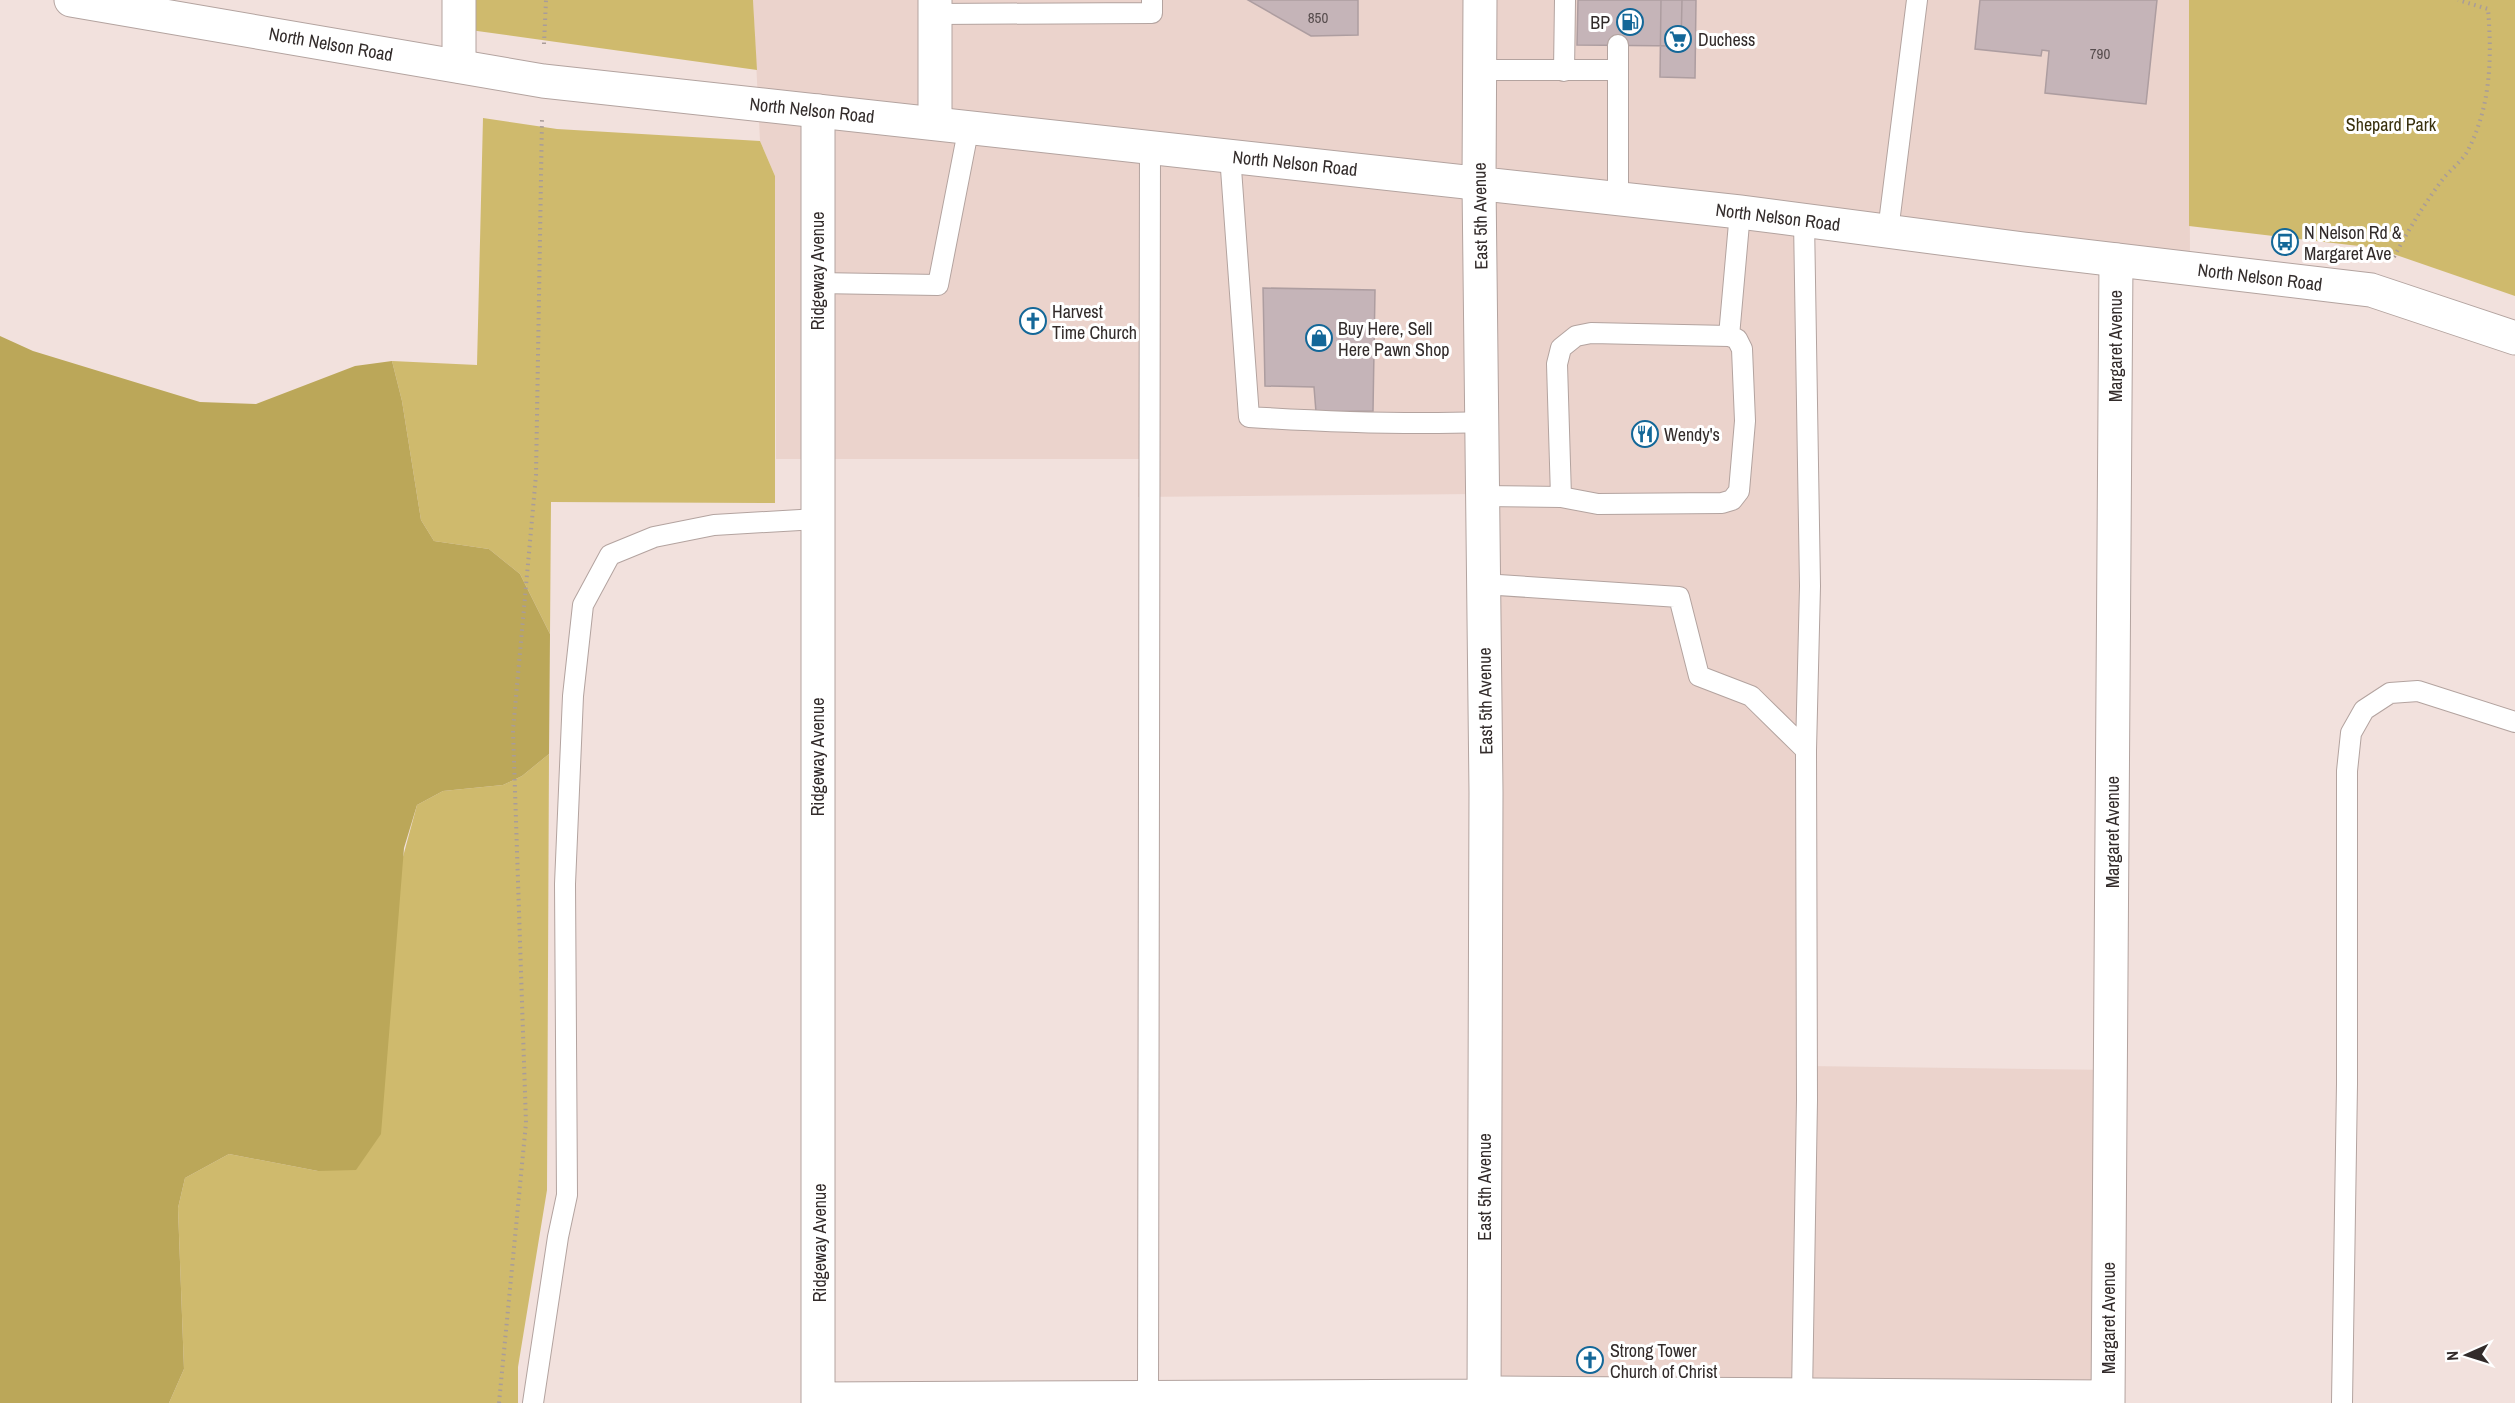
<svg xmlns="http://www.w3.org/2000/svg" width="2515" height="1403" viewBox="0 0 2515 1403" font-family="'Archivo Narrow',sans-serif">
	<rect width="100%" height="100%" fill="#f2e1dd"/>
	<!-- built -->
	<path fill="#ebd3cc" d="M753 0H2189L2190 264 1809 223 1807 1066 2115 1070 2113 1403 1470 1392 1478 494 1138 497 1139 459H776L775 176 760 141Z"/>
	<!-- green -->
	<path fill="#cfba6d" d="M470 0H753L757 70 470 30Z
		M2189 0H2515V296L2376 248 2189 226Z
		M483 118 557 129 760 141 775 176V503L551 502 550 634 520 574 489 549 434 541 421 520 402 401 392 361 477 365Z
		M549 754 547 1190 518 1367V1403H169L184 1369 178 1208 185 1178 229 1154 318 1171 417 805 443 791 503 785 522 776Z"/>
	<!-- forest -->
	<path fill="#bba759" d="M0 336 33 351 200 402 256 404 355 366 392 361 402 401 421 520 434 541 489 549 520 574 550 634 549 754 522 776 503 785 443 791 417 805 404 848 381 1134 356 1170 318 1171 229 1154 185 1178 178 1208 184 1369 169 1403H0Z"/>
	<!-- building -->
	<path fill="#c5b4b8" stroke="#ad9da0" stroke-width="1.5" d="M1248 0H1358V35L1311 36Z
		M1578 0H1682L1681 46 1577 45Z
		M1661 0H1696L1695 78 1660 77Z
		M1980 0H2157L2146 104 2045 93 2049 51 2042 50 2041 56 1975 49Z
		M1263 288 1375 290 1373 411 1316 412 1314 387 1265 386Z"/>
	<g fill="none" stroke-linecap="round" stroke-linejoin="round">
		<defs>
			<path id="service" d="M935 14 1152 13V0
				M1618 45V198
				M1479 70H1618
				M1564 71 1565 0
				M1230 155 1249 417C1328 422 1404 425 1483 422
				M1888 231 1917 0
				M817 283 938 285 969 126
				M1729 336 1740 212
				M1482 496 1561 497 1598 504 1722 503 1732 500 1739 491 1745 421 1742 349 1737 339 1729 336 1591 333 1576 336 1561 348 1557 364 1561 497
				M1483 584 1679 597 1699 676 1751 696 1806 750 1810 586 1804 220
				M1802 1395 1807 1100 1806 750
				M1148 1398 1150 146
				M533 1403 558 1237 567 1195 565 884 573 696 583 605 610 555 654 537 714 525 817 519
				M2342 1403 2347 1084V771L2351 733 2364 710 2390 693 2418 691 2515 722"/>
			<path id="minor" d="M459 0V66
				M818 111V1403
				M935 122V0
				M818 1399 1484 1396 1496 1393 2108 1397
				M2108 1403 2116 260"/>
			<path id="secondary" d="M1479 183 1486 792 1484 1403"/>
			<path id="primary" d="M71 0 543 81 1740 212 2024 249 2371 290 2515 338
				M1479 183 1480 0"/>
		</defs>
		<!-- service casing -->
		<use href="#service" stroke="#b3a39f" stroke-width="22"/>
		<!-- minor casing -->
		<use href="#minor" stroke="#b3a39f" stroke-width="35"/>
		<!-- secondary casing -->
		<use href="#secondary" stroke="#b3a39f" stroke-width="35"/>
		<!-- primary casing -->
		<use href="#primary" stroke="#b3a39f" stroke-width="35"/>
		<!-- path -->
		<path stroke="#a99c99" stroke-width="4" stroke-dasharray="1.5 4.5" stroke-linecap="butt" d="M544 44 546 0
			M2394 257C2409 229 2424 204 2443 179 2450 170 2461 162 2467 152 2491 107 2492 58 2488 9L2458 0
			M499 1403 526 1123 513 730 536 475 542 118"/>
		<!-- service -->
		<use href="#service" stroke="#fff" stroke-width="20"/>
		<!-- minor -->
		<use href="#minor" stroke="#fff" stroke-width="33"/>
		<!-- secondary -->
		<use href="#secondary" stroke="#fff" stroke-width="33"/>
		<!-- primary -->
		<use href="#primary" stroke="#fff" stroke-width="33"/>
	</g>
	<!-- icons -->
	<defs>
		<symbol id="fuel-ring" viewBox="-11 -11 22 22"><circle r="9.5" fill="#fff" stroke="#136798" stroke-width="1.5"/><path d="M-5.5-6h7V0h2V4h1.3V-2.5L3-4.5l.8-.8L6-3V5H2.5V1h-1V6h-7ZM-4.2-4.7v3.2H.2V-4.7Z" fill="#136798"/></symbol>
		<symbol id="supermarket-ring" viewBox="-11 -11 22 22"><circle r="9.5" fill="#fff" stroke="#136798" stroke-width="1.5"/><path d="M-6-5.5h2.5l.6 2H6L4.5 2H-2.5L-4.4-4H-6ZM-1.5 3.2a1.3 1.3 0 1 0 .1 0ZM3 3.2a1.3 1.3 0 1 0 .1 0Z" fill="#136798"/></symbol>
		<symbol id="bus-ring" viewBox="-11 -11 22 22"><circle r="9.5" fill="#fff" stroke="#136798" stroke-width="1.5"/><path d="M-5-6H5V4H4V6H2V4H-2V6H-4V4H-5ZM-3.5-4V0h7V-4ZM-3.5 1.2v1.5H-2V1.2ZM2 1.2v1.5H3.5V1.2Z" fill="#136798"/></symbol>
		<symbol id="church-ring" viewBox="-11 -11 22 22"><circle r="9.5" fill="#fff" stroke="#136798" stroke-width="1.5"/><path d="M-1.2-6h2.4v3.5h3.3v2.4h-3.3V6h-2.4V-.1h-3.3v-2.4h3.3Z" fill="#136798"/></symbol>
		<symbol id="shop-ring" viewBox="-11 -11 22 22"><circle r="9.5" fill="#fff" stroke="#136798" stroke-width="1.5"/><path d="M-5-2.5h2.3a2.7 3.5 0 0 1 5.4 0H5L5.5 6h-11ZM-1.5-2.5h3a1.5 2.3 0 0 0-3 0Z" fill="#136798"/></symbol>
		<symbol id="restaurant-ring" viewBox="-11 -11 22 22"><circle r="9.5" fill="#fff" stroke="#136798" stroke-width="1.5"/><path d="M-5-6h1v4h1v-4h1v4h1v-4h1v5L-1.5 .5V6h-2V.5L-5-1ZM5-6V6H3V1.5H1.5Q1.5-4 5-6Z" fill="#136798"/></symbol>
	</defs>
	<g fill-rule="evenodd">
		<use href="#fuel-ring" x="1615" y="7" width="30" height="30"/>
		<use href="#supermarket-ring" x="1663" y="24" width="30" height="30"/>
		<use href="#bus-ring" x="2270" y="227" width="30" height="30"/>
		<use href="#church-ring" x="1018" y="306" width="30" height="30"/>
		<use href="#shop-ring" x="1304" y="323" width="30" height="30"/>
		<use href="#restaurant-ring" x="1630" y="419" width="30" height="30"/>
		<use href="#church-ring" x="1575" y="1345" width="30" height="30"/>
	</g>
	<g text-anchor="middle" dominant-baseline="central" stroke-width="6" stroke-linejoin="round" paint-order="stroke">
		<!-- number labels -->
		<g font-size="15" fill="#574d4e">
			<text x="1318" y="17">850</text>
			<text x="2100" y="53">790</text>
		</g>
		<!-- poi labels -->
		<g font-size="18" fill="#322b2a" stroke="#fff" text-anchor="start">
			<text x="1610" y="22" text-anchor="end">BP</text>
			<text x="1698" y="39">Duchess</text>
			<text x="2304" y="232">N Nelson Rd &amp;<tspan x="2304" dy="21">Margaret Ave</tspan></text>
			<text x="1052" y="311">Harvest<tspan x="1052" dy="21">Time Church</tspan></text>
			<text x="1338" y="328">Buy Here, Sell<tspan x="1338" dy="21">Here Pawn Shop</tspan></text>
			<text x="1664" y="434">Wendy's</text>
			<text x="1610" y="1350">Strong Tower<tspan x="1610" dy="21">Church of Christ</tspan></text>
		</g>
		<!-- street labels -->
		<g font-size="18" fill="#322b2a" stroke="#fff">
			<text transform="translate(331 44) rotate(10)">North Nelson Road</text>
			<text transform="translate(812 110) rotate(6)">North Nelson Road</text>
			<text transform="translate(1295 163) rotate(6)">North Nelson Road</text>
			<text transform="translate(1480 216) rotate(-91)">East 5th Avenue</text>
			<text transform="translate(1778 217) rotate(7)">North Nelson Road</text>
			<text transform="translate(817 271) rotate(-90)">Ridgeway Avenue</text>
			<text transform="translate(2260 277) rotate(7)">North Nelson Road</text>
			<text transform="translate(2115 346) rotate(-90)">Margaret Avenue</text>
			<text transform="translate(1485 701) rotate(-91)">East 5th Avenue</text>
			<text transform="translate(817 757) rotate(-90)">Ridgeway Avenue</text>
			<text transform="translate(2112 832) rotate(-90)">Margaret Avenue</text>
			<text transform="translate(1484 1187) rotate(-90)">East 5th Avenue</text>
			<text transform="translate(819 1243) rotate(-90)">Ridgeway Avenue</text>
			<text transform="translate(2108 1318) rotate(-90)">Margaret Avenue</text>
		</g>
		<!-- park labels -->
		<g font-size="18" fill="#39300d" stroke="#fff">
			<text x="2391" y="124">Shepard Park</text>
		</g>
	</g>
	<!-- north arrow -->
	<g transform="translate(2467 1355) rotate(267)" stroke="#ffffff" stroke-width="4.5" paint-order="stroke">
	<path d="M0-4.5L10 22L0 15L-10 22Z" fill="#322b2a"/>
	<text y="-9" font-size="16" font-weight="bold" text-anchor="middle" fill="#322b2a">N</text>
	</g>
</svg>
